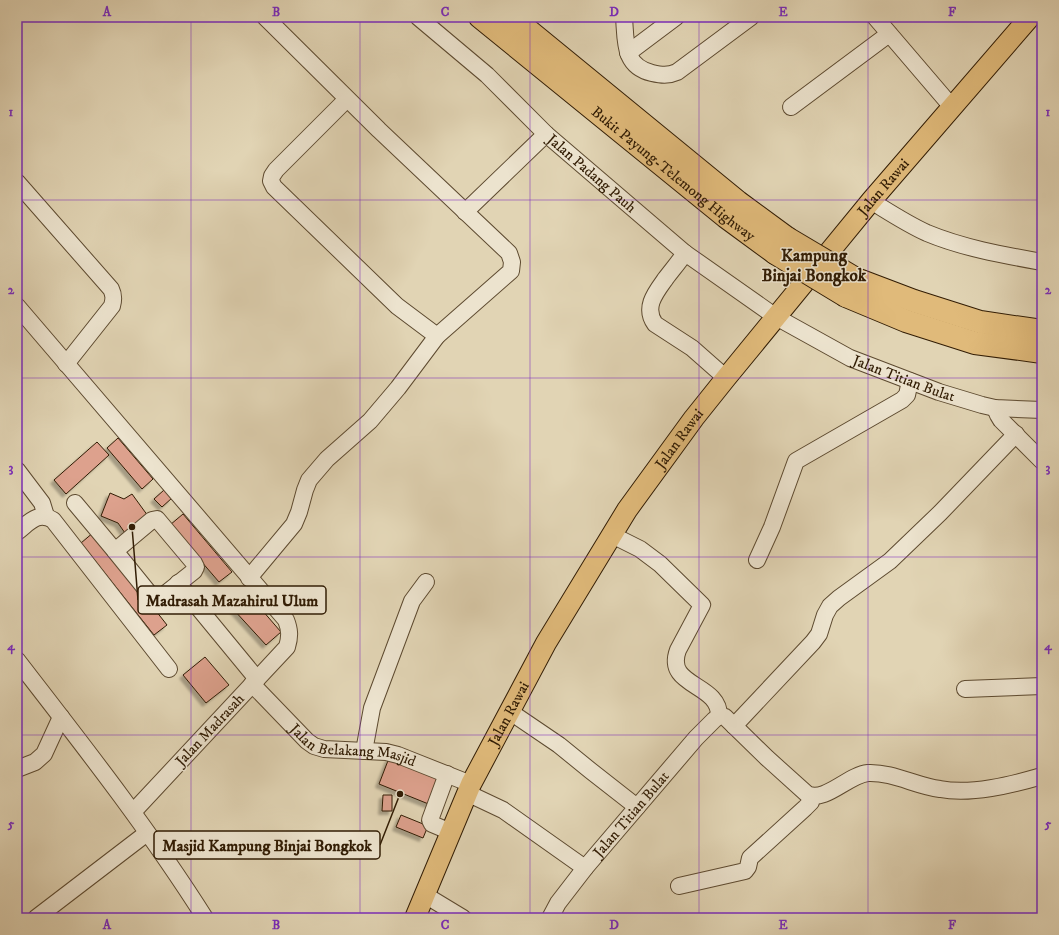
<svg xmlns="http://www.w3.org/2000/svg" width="1059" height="935" viewBox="0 0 1059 935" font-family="'IM FELL DW Pica',serif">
	<defs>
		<filter id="shadow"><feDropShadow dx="-3.5" dy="3.5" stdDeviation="1" flood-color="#0004"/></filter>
	</defs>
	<rect width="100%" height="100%" fill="#e1d4b4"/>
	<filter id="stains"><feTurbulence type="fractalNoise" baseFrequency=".005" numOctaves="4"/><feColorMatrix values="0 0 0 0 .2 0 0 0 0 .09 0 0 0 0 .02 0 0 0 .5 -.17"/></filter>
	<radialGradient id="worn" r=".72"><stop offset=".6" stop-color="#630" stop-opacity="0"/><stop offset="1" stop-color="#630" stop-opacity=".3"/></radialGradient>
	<!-- building -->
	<path fill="#dda18d" stroke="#311c04" filter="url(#shadow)" d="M118 438 153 479 142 489 107 448Z
		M97 442 109 455 66 494 54 480Z
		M164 490 172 498 162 507 154 499Z
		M110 493 124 499 132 494 148 516 125 533 118 523 101 516Z
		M183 514 232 572 219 582 170 525Z
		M94 532 167 625 154 635 81 543Z
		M249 595 281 632 266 645 233 609Z
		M205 657 229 685 206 703 183 675Z
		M389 758 441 779 431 805 379 784Z
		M383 795H392V811H382Z
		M401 815 428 826 423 838 396 827Z"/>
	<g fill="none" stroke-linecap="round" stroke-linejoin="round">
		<defs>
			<g id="minor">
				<path id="s1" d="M418 17 487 75 546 134 685 253 776 317 850 358 939 392 982 405 995 408 1042 410"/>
				<path d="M624 17C626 42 623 66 652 73 661 75 668 76 677 72L751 17"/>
				<path d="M875 17 952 107"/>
				<path d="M628 53 676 17"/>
				<path d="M347 99 276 170 272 176 271 181 274 187 397 306 437 336"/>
				<path d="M791 107 889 34"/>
				<path d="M17 182 111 289C114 295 114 299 112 306L66 364"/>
				<path d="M871 201C889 212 907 224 927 233 963 248 1003 255 1042 262"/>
				<path d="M465 212 546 134"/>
				<path d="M685 253C679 262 672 270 666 278 656 292 643 307 655 324L692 348 726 378"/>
				<path d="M17 306 286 620C290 630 290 637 287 647L133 812"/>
				<path d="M995 408 998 415 1001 420 1042 461"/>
				<path d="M17 470 42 503 46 516"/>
				<path d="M75 503 115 551"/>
				<path d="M157 519 194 563 196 567 194 571 160 598 156 600 153 598 115 551 152 520Z"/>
				<path d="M17 532C29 523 37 511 53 520L169 669"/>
				<path d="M612 535 640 549 660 564 702 605 678 650C664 687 720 683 719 716"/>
				<path d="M757 560 772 527 796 461 902 400 907 395 910 381"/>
				<path d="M249 578 294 524 299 512 305 490 309 480 327 459 370 421 398 388 437 336 511 271 512 262 509 253 379 130 265 17"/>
				<path d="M178 583 257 679"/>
				<path d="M17 660C82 744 148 828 205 918"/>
				<path id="s2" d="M252 684 307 741 314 746 324 749 386 752 398 755 471 784"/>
				<path d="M965 689 1042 686"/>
				<path d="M509 711 559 745 591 771 637 807"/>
				<path d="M719 716 725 717 767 758 807 794C825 803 848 775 868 773 893 772 916 786 940 789 971 795 1011 785 1042 776"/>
				<path d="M734 726 813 642 819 634 825 615 830 606 839 598 890 561 940 513 1016 434"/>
				<path d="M364 751 372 708 412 601 426 582"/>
				<path d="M17 769 35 762 44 754 61 717"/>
				<path d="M447 774 430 820 432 824 451 832"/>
				<path d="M467 793 503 810 585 868"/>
				<path d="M679 886 745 871 748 867 750 858 805 808 811 802 812 796"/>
				<path d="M425 895 463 918"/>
				<path d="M36 918 147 833"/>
				<path id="s3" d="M550 918 558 903 585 868 696 738 714 720 719 716"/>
			</g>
			<g id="major">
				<path id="s4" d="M415 918 471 784 546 643 627 510 694 418 726 378 871 201 1030 17"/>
			</g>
			<g id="highway">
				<path id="s5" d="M480 17 726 217 775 253"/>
				<path d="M512 17 738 202 787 238"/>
				<path d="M856 279 914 301 980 322 1042 331"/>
				<path d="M846 296 906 321 975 343 1042 352"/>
			</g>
		</defs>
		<!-- minor casing -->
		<use href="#minor" stroke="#5d4a30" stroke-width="18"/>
		<!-- major casing -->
		<use href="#major" stroke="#311c04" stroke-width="22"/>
		<!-- highway casing -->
		<use href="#highway" stroke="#311c04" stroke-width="24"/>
		<!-- minor -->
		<use href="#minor" stroke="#ece3ce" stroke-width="16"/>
		<!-- major -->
		<use href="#major" stroke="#e0ba7a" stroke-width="20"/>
		<!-- highway -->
		<use href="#highway" stroke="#e0ba7a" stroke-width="22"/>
		<defs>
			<path id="highway-bridge" d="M787 238 856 279
				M775 253 846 296"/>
		</defs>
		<!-- highway-bridge casing -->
		<use href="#highway-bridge" stroke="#311c04" stroke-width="24" stroke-linecap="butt"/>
		<!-- highway-bridge -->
		<use href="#highway-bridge" stroke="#e0ba7a" stroke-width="22"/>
	</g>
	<!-- grid -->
	<path fill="none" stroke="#7b2cbf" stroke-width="1" stroke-opacity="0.55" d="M191 17V918M360 17V918M530 17V918M699 17V918M868 17V918M17 200H1042M17 378H1042M17 557H1042M17 735H1042"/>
	<g text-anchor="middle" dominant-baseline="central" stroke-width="3" stroke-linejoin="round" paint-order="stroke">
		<!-- street labels -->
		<g font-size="15" fill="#311c04" stroke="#ece3ce">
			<text stroke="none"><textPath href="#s1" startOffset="234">Jalan Padang Pauh</textPath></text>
			<text stroke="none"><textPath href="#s5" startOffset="249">Bukit Payung-Telemong Highway</textPath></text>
			<text stroke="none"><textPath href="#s4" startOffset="873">Jalan Rawai</textPath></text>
			<text stroke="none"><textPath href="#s1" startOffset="610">Jalan Titian Bulat</textPath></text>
			<text stroke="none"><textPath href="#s4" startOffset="549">Jalan Rawai</textPath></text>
			<text stroke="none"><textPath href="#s4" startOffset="225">Jalan Rawai</textPath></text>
			<text transform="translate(210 730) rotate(-47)">Jalan Madrasah</text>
			<text stroke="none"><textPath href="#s2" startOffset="125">Jalan Belakang Masjid</textPath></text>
			<text stroke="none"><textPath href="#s3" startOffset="132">Jalan Titian Bulat</textPath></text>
		</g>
		<!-- quarter labels -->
		<g font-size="17" font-weight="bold" fill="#311c04" stroke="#ece3ce">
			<text x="814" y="256">Kampung<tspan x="814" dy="20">Binjai Bongkok</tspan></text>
		</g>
	</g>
	<!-- callouts -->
	<path fill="none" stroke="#311c04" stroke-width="1.5" d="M132 527L138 600M400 794L380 845"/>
	<g fill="#311c04" stroke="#ece3ce" stroke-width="1.5">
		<circle cx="132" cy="527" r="4"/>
		<circle cx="400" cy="794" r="4"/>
	</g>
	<g fill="#ece3ce" stroke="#311c04" stroke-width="1.5">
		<rect x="138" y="586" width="188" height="28" rx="4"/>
		<rect x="154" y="831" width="226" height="28" rx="4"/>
	</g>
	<g font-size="16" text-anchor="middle" font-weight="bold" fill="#311c04">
		<text x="232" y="606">Madrasah Mazahirul Ulum</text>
		<text x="267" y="851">Masjid Kampung Binjai Bongkok</text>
	</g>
	<!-- margin -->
	<rect width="1059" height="935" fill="none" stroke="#e1d4b4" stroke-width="44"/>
	<rect x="22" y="22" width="1015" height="891" fill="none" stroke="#7b2cbf" stroke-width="1.5"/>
	<g font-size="13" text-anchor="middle" font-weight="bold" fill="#7b2cbf">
		<text x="107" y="16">A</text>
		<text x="276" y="16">B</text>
		<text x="445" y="16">C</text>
		<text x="614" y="16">D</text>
		<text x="783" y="16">E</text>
		<text x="952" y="16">F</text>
		<text x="11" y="116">1</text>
		<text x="1048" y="116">1</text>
		<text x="11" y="294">2</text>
		<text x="1048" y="294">2</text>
		<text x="11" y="472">3</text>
		<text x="1048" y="472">3</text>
		<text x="11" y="650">4</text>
		<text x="1048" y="650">4</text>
		<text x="11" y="828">5</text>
		<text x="1048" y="828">5</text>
		<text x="107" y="929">A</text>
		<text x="276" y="929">B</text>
		<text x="445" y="929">C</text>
		<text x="614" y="929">D</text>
		<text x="783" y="929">E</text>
		<text x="952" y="929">F</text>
	</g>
	<rect width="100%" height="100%" filter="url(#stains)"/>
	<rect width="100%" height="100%" fill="url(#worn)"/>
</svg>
